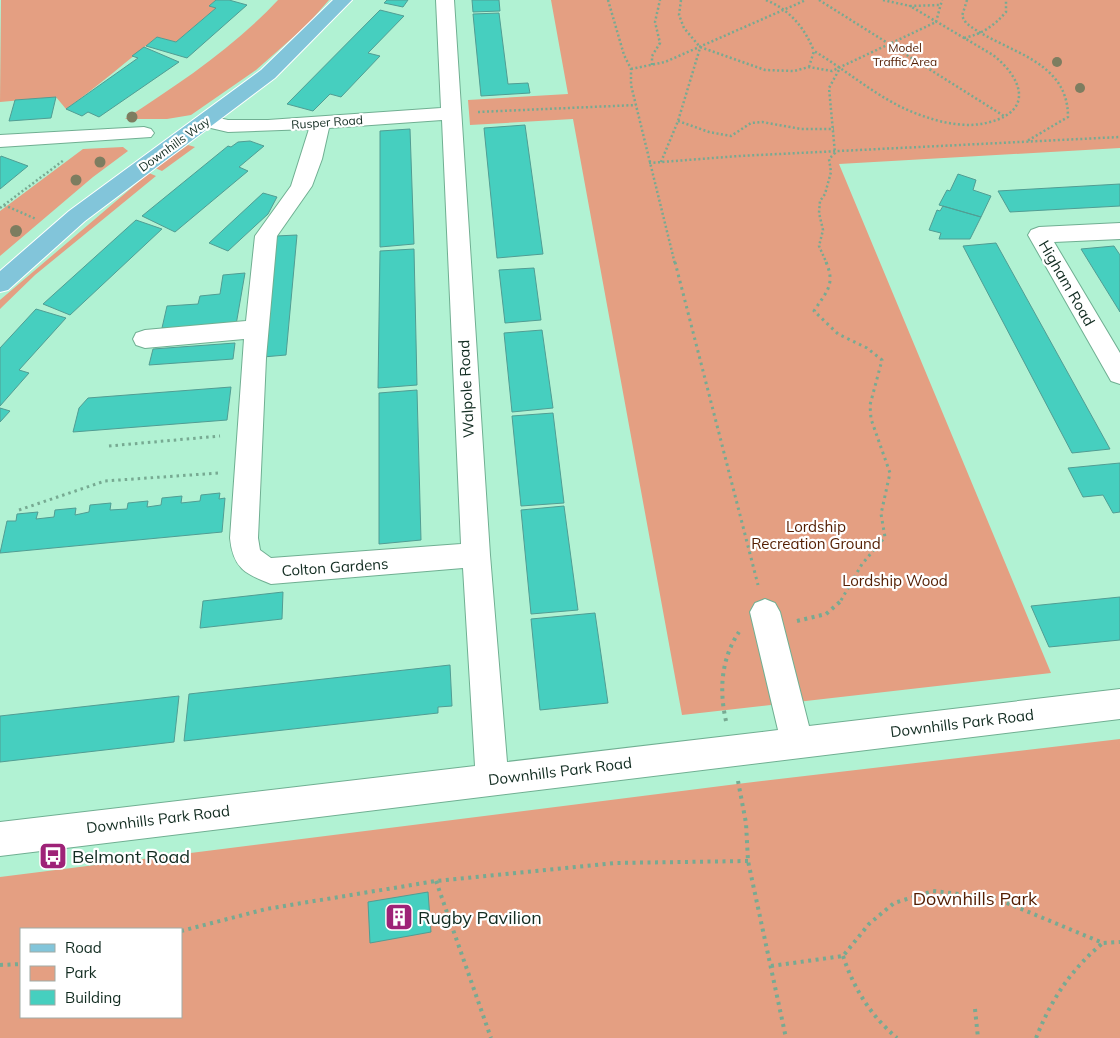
<svg xmlns="http://www.w3.org/2000/svg" width="1120" height="1038" viewBox="0 0 1120 1038" font-family="Mulish,sans-serif">
	<rect width="100%" height="100%" fill="#b1f2d3"/>
	<!-- green -->
	<path fill="#e49f82" fill-rule="evenodd" d="M1 0H216L209 6 216 8 176 42 157 37C127 61 98 86 66 109L56 97 0 102Z
		M278 0H329L307 25 256 70 191 115 167 119H125C180 83 233 48 278 0Z
		M551 0H1120V148L839 164 1051 673 682 715 573 119 470 125 468 100 568 94Z
		M188 145 195 147 162 171 155 168Z
		M123 147 128 151 93 177 0 256V211L83 149Z
		M149 173 156 176 35 275 0 309V300Z
		M1120 739V1038H0V877L737 784ZM21 929H181V1017H21Z"/>
	<!-- building -->
	<path fill="#46cfbf" stroke="#519d93" d="M216 0H229L247 5 187 58 146 46 157 37 176 42 216 8 209 6Z
		M387 0H408L403 7 384 3Z
		M472 0H499L500 11 473 12Z
		M380 10 404 16 368 53 380 56 341 97 330 94 313 111 287 104Z
		M499 13 508 84 528 83 530 93 481 96 473 14Z
		M144 47 179 62 99 117 88 112 82 116 66 109 138 58 132 56Z
		M56 97 51 118 9 121 15 100Z
		M525 125 543 254 497 258 484 128Z
		M410 129 414 244 380 247V131Z
		M250 141 264 146 239 167 248 171 175 232 142 216 228 146 231 147 238 142Z
		M1 156 28 166 0 189V158Z
		M958 174 976 180 973 190 991 196 981 217 939 205 947 190 950 191Z
		M1120 184V206L1010 212 998 191Z
		M263 193 277 197 268 214 228 251 209 243Z
		M943 206 981 217 970 239H939L941 233 929 230 937 210 940 211Z
		M136 220 162 229 70 315 43 304Z
		M297 235 286 355 263 357 276 236Z
		M996 243 1110 449 1072 453 963 246Z
		M1114 246 1120 255V312L1081 249Z
		M414 249 417 385 378 388 380 251Z
		M534 268 541 320 505 323 499 270Z
		M245 273 236 325 162 328 167 306 198 304 200 296 220 294 223 275Z
		M36 309 66 318 19 370 29 373 0 406V348Z
		M542 330 553 408 512 412 504 333Z
		M235 343 233 359 149 365 153 349Z
		M231 387 227 420 73 432 79 408 88 398Z
		M417 390 421 540 379 544V393Z
		M0 408 10 411 0 422Z
		M553 413 564 503 521 506 512 416Z
		M1120 463V512L1113 513 1103 495 1083 497 1068 468Z
		M220 493 219 499 225 498 222 532 0 553 7 521H16L17 514 38 512 36 519 54 517 55 510 76 508 75 515 89 512 90 505 111 503 110 510 127 509 128 503 148 501 147 507 161 505 162 498 182 496 181 503 200 501 201 495Z
		M564 506 578 610 531 614 521 510Z
		M283 592 282 619 200 628 203 601Z
		M1120 597V640L1049 647 1031 606Z
		M595 613 608 703 540 710 531 619Z
		M450 665 452 706 438 707V713L184 741 189 694Z
		M179 696 174 742 0 762V716Z
		M428 892 431 932 370 943 368 902Z"/>
	<g fill="none" stroke-linecap="round" stroke-linejoin="round">
		<defs>
			<path id="minor" d="M436 0H454L490 555 507 762 778 730 750 612 755 603 765 599 775 603 780 612 809 726 1120 689V719L0 856V822L475 766 463 568 271 584C245 574 233 568 230 538L244 339 145 348 136 345 133 339 136 333 145 330 246 321 255 236 291 186 309 129 228 132 198 125 195 121 198 117 205 115 228 120H268L441 108ZM442 120 461 544 271 558 260 550 258 538 266 358 277 236 312 186 322 159 329 128Z
				M144 127 151 129 154 133 151 137 0 147V135Z
				M1120 223V239L1054 242 1120 353V384L1111 381 1028 235 1031 230 1039 227Z"/>
			<path id="major" d="M333 0H352L275 78 85 221 8 290 0 292V271L69 211 261 70Z"/>
		</defs>
		<!-- minor casing -->
		<use href="#minor" stroke="#70af92" stroke-width="2"/>
		<!-- major casing -->
		<use href="#major" stroke="#fff" stroke-width="2"/>
		<!-- path-far2 -->
		<path stroke="#77aa92" stroke-width="2.5" stroke-dasharray="2 2.5" stroke-linecap="butt" d="M608 0 624 55 631 69V85L675 264
			M681 0 679 15 684 28 700 47 765 70 794 71 809 67 832 71 936 22
			M766 0C790 10 804 27 814 51
			M819 0 1004 116
			M883 0 910 6
			M967 0 962 16 966 23C1004 53 1068 58 1068 117L1027 141
			M936 22 942 0
			M964 38C982 34 994 26 1006 12V0
			M652 65V56L660 43 655 22 660 0
			M809 67 814 51C851 73 884 104 926 117 946 124 970 128 990 122 1035 110 1021 77 993 55L910 6 939 5
			M631 69 665 62 806 0
			M478 112 636 105
			M678 121 709 132 731 136 751 123 762 122 801 129H834
			M661 162 678 121 700 48
			M649 163 739 156 1120 137
			M4 205 36 219
			M0 208 64 160
			M827 264 819 246 823 230 819 213 820 201 825 194 831 172 829 159 835 153 829 88 840 68"/>
		<!-- path-far1 -->
		<path stroke="#77aa92" stroke-width="3" stroke-dasharray="2.5 4" stroke-linecap="butt" d="M675 262 758 585
			M826 262C836 285 826 292 814 311L838 334 867 348 882 360 870 405 871 419 890 473 881 514 885 537 862 564 840 602
			M109 446 220 436
			M19 510 105 481 219 473"/>
		<!-- path -->
		<path stroke="#77aa92" stroke-width="4" stroke-dasharray="3 4.5" stroke-linecap="butt" d="M797 621 826 614 841 601
			M726 721C719 690 721 659 739 632
			M738 781 746 823 748 861 786 1038
			M436 881 491 1038
			M181 931 266 909 436 881 615 863 748 861
			M843 956C854 989 871 1016 897 1038
			M0 965 21 964
			M771 966 843 956 869 924 894 903 933 891 995 898 1103 943 1120 942
			M975 1009 978 1038
			M1036 1038C1051 1000 1071 969 1103 943"/>
		<!-- minor -->
		<use href="#minor" fill="#fff" fill-rule="evenodd"/>
		<!-- major -->
		<use href="#major" fill="#82c5da" fill-rule="evenodd"/>
	</g>
	<!-- trees -->
	<g fill="#7d7d60">
		<circle cx="1057" cy="62" r="5"/>
		<circle cx="1080" cy="88" r="5"/>
		<circle cx="132" cy="117" r="5.5"/>
		<circle cx="100" cy="162" r="5.5"/>
		<circle cx="76" cy="180" r="5.5"/>
		<circle cx="16" cy="231" r="6"/>
	</g>
	<!-- icons -->
	<defs>
		<symbol id="bus-square" viewBox="-11 -11 22 22"><rect x="-9" y="-9" width="18" height="18" rx="4" fill="#9e2277" stroke="#fff"/><path d="M-5-6H5V4H4V6H2V4H-2V6H-4V4H-5ZM-3.5-4V0h7V-4ZM-3.5 1.2v1.5H-2V1.2ZM2 1.2v1.5H3.5V1.2Z" fill="#fff"/></symbol>
		<symbol id="building-square" viewBox="-11 -11 22 22"><rect x="-9" y="-9" width="18" height="18" rx="4" fill="#9e2277" stroke="#fff"/><path d="M-4-6H4V6H1V3H-1V6H-4ZM-2.5-4.3h1.7v1.8h-1.7ZM.8-4.3h1.7v1.8H.8ZM-2.5-1h1.7V.8h-1.7ZM.8-1h1.7V.8H.8Z" fill="#fff"/></symbol>
	</defs>
	<g fill-rule="evenodd">
		<use href="#bus-square" x="37" y="840" width="32" height="32"/>
		<use href="#building-square" x="383" y="901" width="32" height="32"/>
	</g>
	<g text-anchor="middle" dominant-baseline="central" stroke-width="4.5" stroke-linejoin="round" paint-order="stroke">
		<!-- far-park labels -->
		<g font-size="12" fill="#531d01" stroke="#fff">
			<text x="905" y="47">Model<tspan x="905" dy="14">Traffic Area</tspan></text>
		</g>
		<!-- far-street labels -->
		<g font-size="12" fill="#122c21" stroke="#fff">
			<text transform="translate(327 122) rotate(-4)">Rusper Road</text>
			<text transform="translate(174 144) rotate(-36)">Downhills Way</text>
		</g>
		<!-- street labels -->
		<g font-size="15" fill="#122c21" stroke="#fff">
			<text transform="translate(1067 283) rotate(60)">Higham Road</text>
			<text transform="translate(466 389) rotate(-93)">Walpole Road</text>
			<text transform="translate(335 567) rotate(-4)">Colton Gardens</text>
			<text transform="translate(962 723) rotate(-7)">Downhills Park Road</text>
			<text transform="translate(560 771) rotate(-7)">Downhills Park Road</text>
			<text transform="translate(158 819) rotate(-7)">Downhills Park Road</text>
		</g>
		<!-- park labels -->
		<g font-size="15" fill="#531d01" stroke="#fff">
			<text x="816" y="526">Lordship<tspan x="816" dy="17">Recreation Ground</tspan></text>
			<text x="895" y="580">Lordship Wood</text>
		</g>
		<!-- near-poi labels -->
		<g font-size="18" fill="#122c21" stroke="#fff" text-anchor="start">
			<text x="72" y="856">Belmont Road</text>
			<text x="418" y="917">Rugby Pavilion</text>
		</g>
		<!-- near-park labels -->
		<g font-size="18" fill="#531d01" stroke="#fff">
			<text x="975" y="898">Downhills Park</text>
		</g>
	</g>
	<!-- legend -->
	<rect x="20" y="928" width="162" height="90" fill="#ffffff" stroke="#a0aba6"/>
	<rect x="30" y="944" width="25" height="8" fill="#82c5da" stroke="#a0aba6"/>
	<text x="65" y="953" font-size="15" fill="#122c21">Road</text>
	<rect x="30" y="966" width="25" height="15" fill="#e49f82" stroke="#a0aba6"/>
	<text x="65" y="978" font-size="15" fill="#122c21">Park</text>
	<rect x="30" y="990" width="25" height="15" fill="#46cfbf" stroke="#a0aba6"/>
	<text x="65" y="1003" font-size="15" fill="#122c21">Building</text>
</svg>
